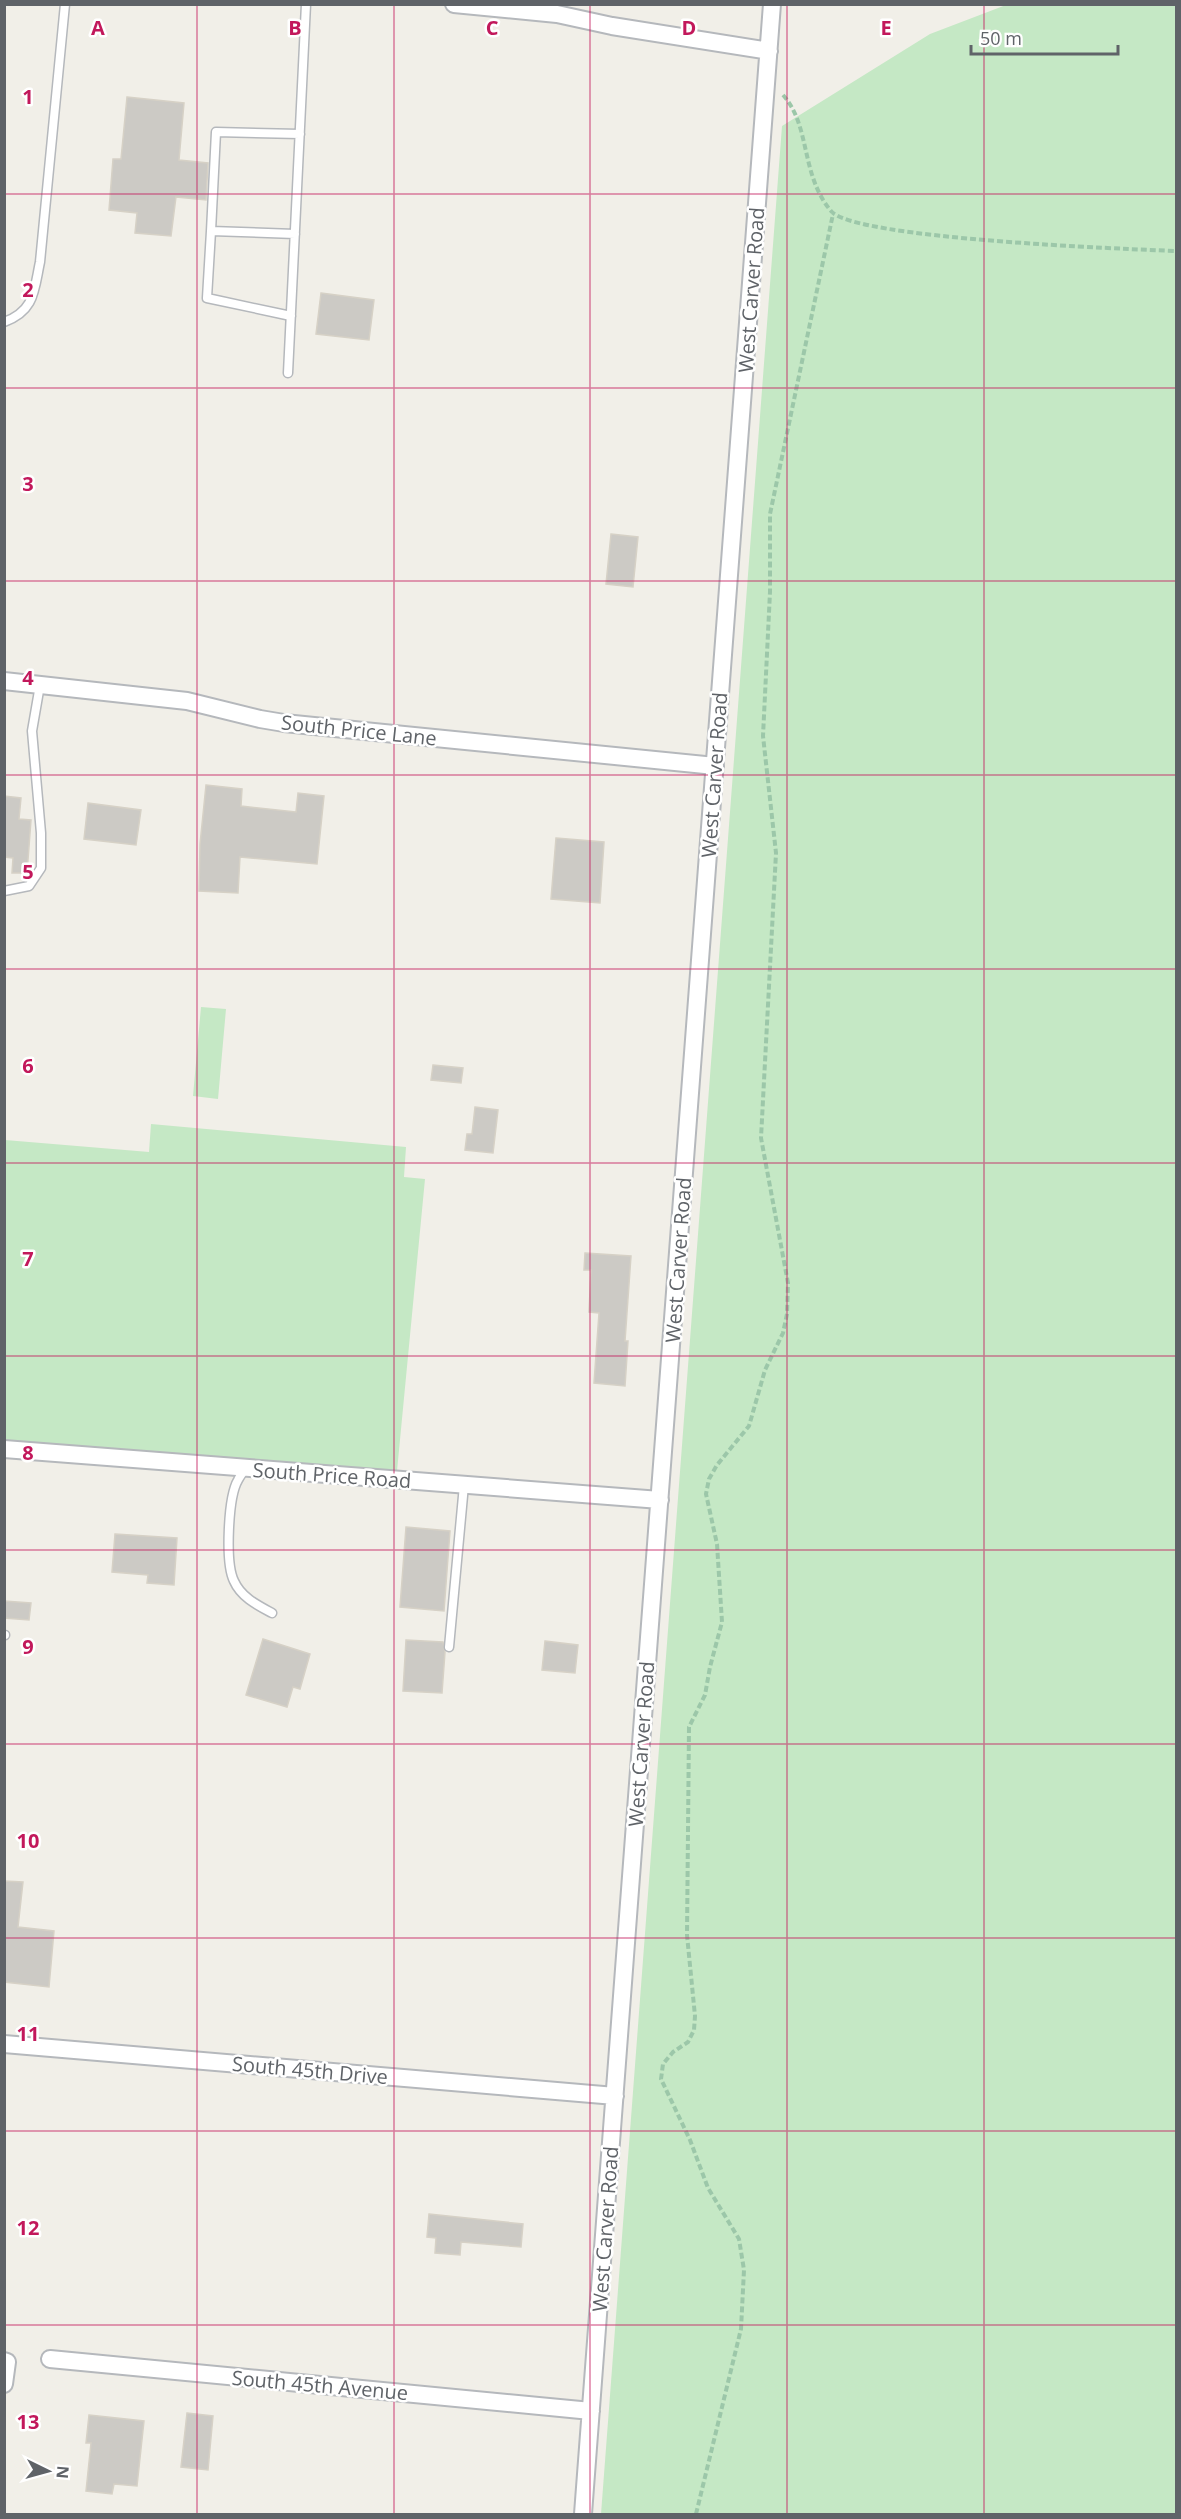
<svg xmlns="http://www.w3.org/2000/svg" width="1181" height="2519" viewBox="0 0 1181 2519" font-family="'Open Sans',sans-serif">
	<rect width="100%" height="100%" fill="#f1efe8"/>
	<!-- green -->
	<path fill="#c5e8c5" d="M1006 5H1176V2514H601L782 126 930 34Z
		M201 1007 226 1009 218 1099 193 1096Z
		M151 1124 406 1147 404 1177 425 1179 397 1471 5 1440V1140L149 1152Z"/>
	<!-- building -->
	<path fill="#cccac5" stroke="#d6d1c6" stroke-width="1.5" d="M127 97 184 103 179 160 208 163 206 200 176 197 171 236 135 233 137 213 109 210 113 159H121Z
		M321 293 374 300 369 340 316 334Z
		M611 534 638 537 633 587 606 584Z
		M206 785 242 789 241 806 296 812 298 793 324 796 317 864 240 857 238 893 199 891 200 844Z
		M4 796 21 798 19 819 31 820 27 873H12L13 858 4 857Z
		M88 803 141 810 136 845 84 839Z
		M556 838 604 842 600 903 551 899Z
		M433 1065 463 1068 461 1083 431 1080Z
		M475 1107 498 1110 493 1153 465 1150 467 1134H472Z
		M585 1253 631 1256 625 1341H628L625 1386 594 1383 599 1313 589 1312 591 1270H584Z
		M406 1527 450 1531 444 1611 400 1607Z
		M115 1534 177 1538 174 1585 147 1583 148 1575 112 1572Z
		M4 1601 31 1603 29 1620 4 1618Z
		M263 1639 310 1654 300 1689 293 1687 287 1707 246 1695Z
		M406 1640 443 1642 445 1652 442 1693 403 1691Z
		M545 1641 578 1645 575 1673 542 1670Z
		M4 1881 23 1882 18 1927 54 1931 49 1987 4 1982Z
		M429 2214 523 2224 521 2247 461 2242 460 2255 435 2253 436 2238 427 2237Z
		M187 2413 213 2416 208 2470 181 2467Z
		M89 2415 144 2421 137 2486 114 2484 112 2494 86 2491 91 2443H86Z"/>
	<g fill="none" stroke-linecap="round" stroke-linejoin="round">
		<defs>
			<path id="lane" d="M211 231 207 298 291 316
				M295 234 211 231 216 132 300 134
				M4 322C35 311 34 290 40 262L65 4
				M288 373 306 4
				M4 891 29 886 41 868V833L32 731 40 685
				M246 1468C243 1472 240 1476 238 1480 228 1497 225 1563 234 1581 241 1597 257 1605 272 1613
				M4 1635H5
				M449 1647 464 1485"/>
			<path id="street" d="M454 4 557 14 612 26 769 51
				M4 681 187 701 260 719 284 723 715 766
				M4 1449 660 1500
				M4 2044 615 2096
				M50 2359 591 2411
				M4 2361 7 2362 4 2384
				M583 2514 772 4"/>
		</defs>
		<!-- lane casing -->
		<use href="#lane" stroke="#b5b8bc" stroke-width="11"/>
		<!-- street casing -->
		<use href="#street" stroke="#b5b8bc" stroke-width="20"/>
		<!-- path -->
		<path stroke="#9cc7a9" stroke-width="4" stroke-dasharray="6 3" stroke-linecap="butt" d="M783 95C811 126 800 174 831 211 854 239 1126 249 1176 251
			M696 2514 741 2329 744 2270 739 2239 708 2188 690 2140 661 2079 663 2064 673 2052 688 2042 694 2030 695 2016 687 1935 689 1727 705 1695 710 1667 722 1622 717 1544 706 1494 709 1479 717 1465 749 1426 765 1370 783 1333 787 1314 788 1283 761 1138 776 853 763 736 770 592V514L833 214"/>
		<!-- lane -->
		<use href="#lane" stroke="#fff" stroke-width="8"/>
		<!-- street -->
		<use href="#street" stroke="#fff" stroke-width="16"/>
	</g>
	<!-- grid -->
	<path fill="none" stroke="#c2185b" stroke-width="1.5" stroke-opacity="0.55" d="M197 4V2514M394 4V2514M590 4V2514M787 4V2514M984 4V2514M4 194H1176M4 388H1176M4 581H1176M4 775H1176M4 969H1176M4 1163H1176M4 1356H1176M4 1550H1176M4 1744H1176M4 1938H1176M4 2131H1176M4 2325H1176"/>
	<g text-anchor="middle" dominant-baseline="central" stroke-width="5" stroke-linejoin="round" paint-order="stroke">
		<!-- street labels -->
		<g font-size="20" fill="#5f6368" stroke="#fff">
			<text transform="translate(751 290) rotate(-86)">West Carver Road</text>
			<text transform="translate(359 730) rotate(6)">South Price Lane</text>
			<text transform="translate(714 775) rotate(-86)">West Carver Road</text>
			<text transform="translate(678 1260) rotate(-86)">West Carver Road</text>
			<text transform="translate(332 1475) rotate(4)">South Price Road</text>
			<text transform="translate(641 1744) rotate(-86)">West Carver Road</text>
			<text transform="translate(310 2070) rotate(5)">South 45th Drive</text>
			<text transform="translate(605 2229) rotate(-86)">West Carver Road</text>
			<text transform="translate(320 2385) rotate(5)">South 45th Avenue</text>
		</g>
	</g>
	<g font-size="20" text-anchor="middle" font-weight="bold" fill="#c2185b" stroke="#fff" stroke-width="5" stroke-linejoin="round" paint-order="stroke">
		<text x="98" y="35">A</text>
		<text x="295" y="35">B</text>
		<text x="492" y="35">C</text>
		<text x="689" y="35">D</text>
		<text x="886" y="35">E</text>
		<text x="28" y="104">1</text>
		<text x="28" y="297">2</text>
		<text x="28" y="491">3</text>
		<text x="28" y="685">4</text>
		<text x="28" y="879">5</text>
		<text x="28" y="1073">6</text>
		<text x="28" y="1266">7</text>
		<text x="28" y="1460">8</text>
		<text x="28" y="1654">9</text>
		<text x="28" y="1848">10</text>
		<text x="28" y="2041">11</text>
		<text x="28" y="2235">12</text>
		<text x="28" y="2429">13</text>
	</g>
	<!-- border -->
	<rect width="1181" height="2519" fill="none" stroke="#5f6368" stroke-width="12"/>
	<!-- north arrow -->
	<g transform="translate(48 2471) rotate(95)" stroke="#ffffff" stroke-width="4.5" paint-order="stroke">
	<path d="M0-4.5L10 22L0 15L-10 22Z" fill="#5f6368"/>
	<text y="-9" font-size="16" font-weight="bold" text-anchor="middle" fill="#5f6368">N</text>
	</g>
	<!-- scale -->
	<path d="M971 45v9h147v-9" fill="none" stroke="#5f6368" stroke-width="3"/>
	<text x="980" y="45" font-size="18" fill="#5f6368" stroke="#ffffff" stroke-width="4.5" paint-order="stroke">50 m</text>
</svg>
